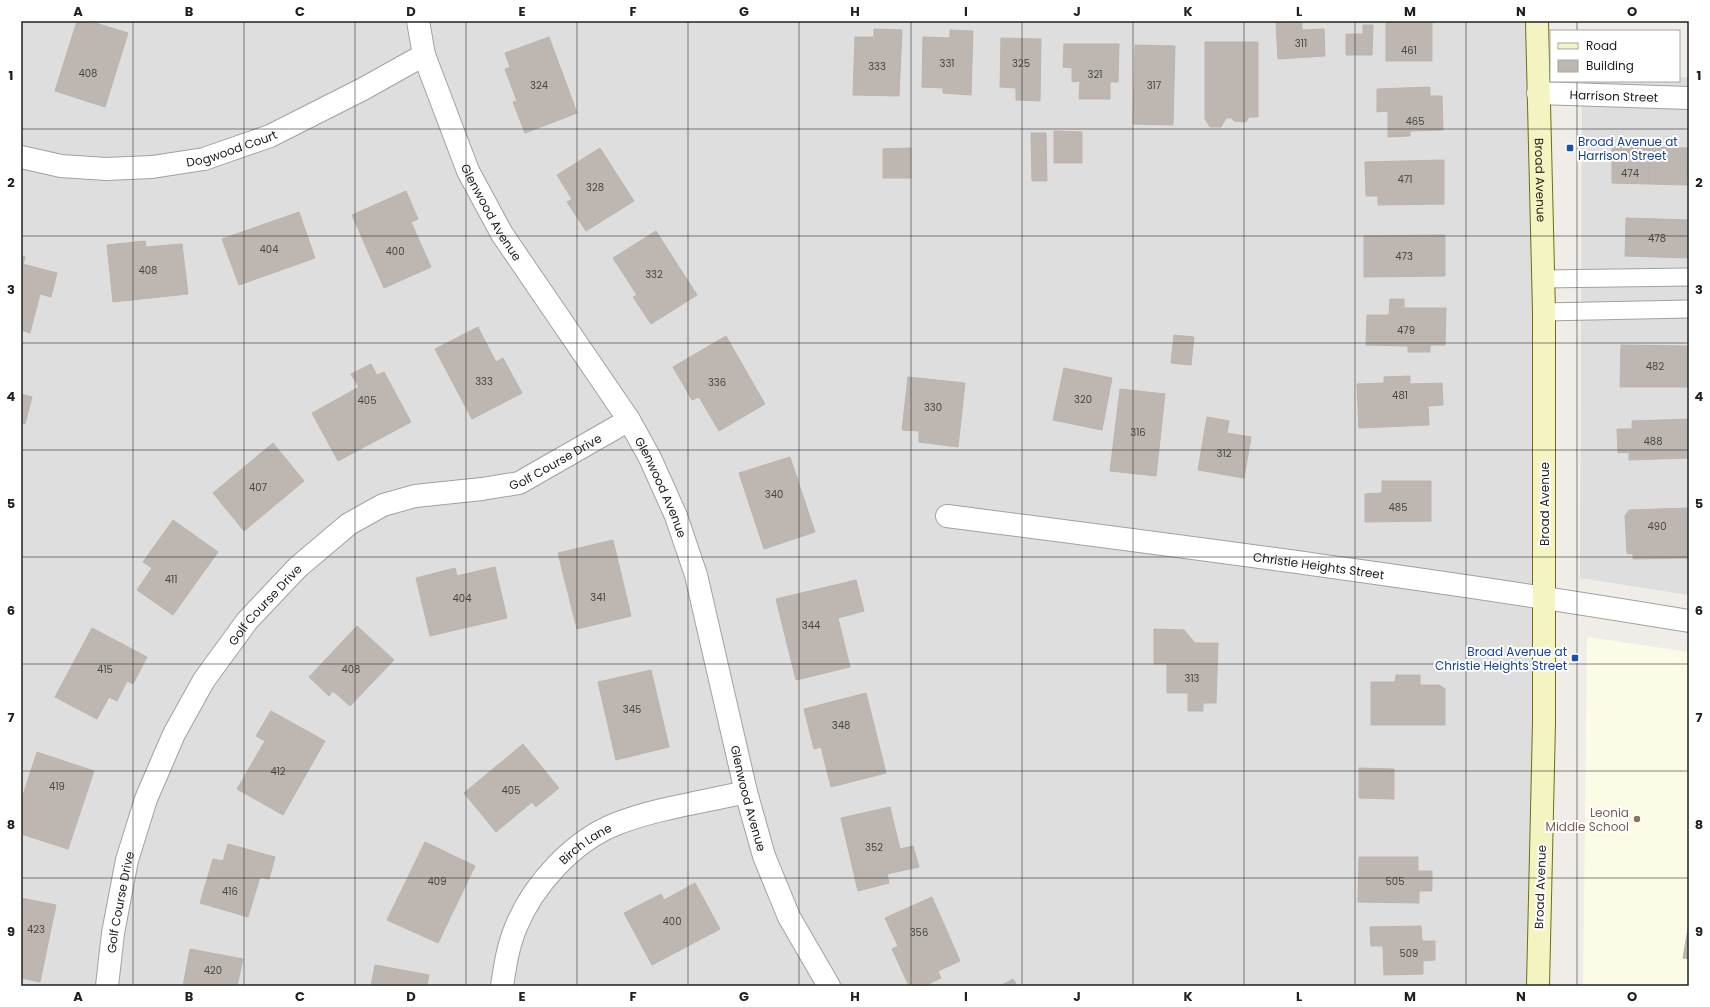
<svg xmlns="http://www.w3.org/2000/svg" width="1710" height="1007" viewBox="0 0 1710 1007" font-family="Poppins,sans-serif">
	<rect width="100%" height="100%" fill="#f0ede8"/>
	<!-- residential -->
	<path fill="#dedede" d="M21 21H1537L1538 986H21Z
		M1679 77 1689 78V595L1580 578 1582 81H1679Z"/>
	<!-- education -->
	<path fill="#fcfbe5" d="M1587 637 1689 652V986H1583Z"/>
	<!-- building -->
	<path fill="#bdb6b1" stroke="#c0b3ab" d="M77 21H89L128 33 105 107 55 91Z
		M1302 21V30L1324 29 1325 56 1278 59 1276 22Z
		M1386 21H1432V61H1386Z
		M1363 25H1373L1372 55H1346V34H1363Z
		M874 29 902 30 899 96 853 95 855 37H874Z
		M950 30 973 31 971 95 943 93V88L922 87 923 37 950 38Z
		M549 37 577 113 525 133 513 102 517 101 505 69 510 67 505 53Z
		M1001 38 1041 39 1040 101 1016 100V88L1000 87Z
		M1205 42H1258V117H1249L1246 122 1234 121 1232 118H1226L1221 127H1210L1205 119Z
		M1064 44H1119L1118 82H1110V99H1079L1080 81 1072 82V68L1063 67Z
		M1135 45 1175 46 1173 125 1133 124Z
		M1430 87V96H1442L1443 130 1410 131V136L1388 137V111L1377 112V89Z
		M1054 131 1082 132V163H1054Z
		M1031 133H1046L1047 181H1032Z
		M1612 146 1650 147 1649 184 1612 183Z
		M1650 147 1688 148 1687 185 1649 184Z
		M600 148 634 201 586 231 567 202 572 199 557 175Z
		M911 148V178H883V149Z
		M1444 160V204L1378 205V196H1366L1365 162Z
		M406 191 418 219 411 222 431 267 384 288 352 215Z
		M299 212 315 258 239 285 222 239Z
		M1626 218 1689 220V258L1625 256Z
		M656 231 697 295 651 324 633 297 637 295 613 258Z
		M1445 235V276L1364 277V236Z
		M145 241 146 247 182 244 188 294 113 302 107 245Z
		M21 256 25 257 23 264 57 273 51 297 40 294 30 333 21 330Z
		M1390 299H1404V308H1446L1445 345H1430V352H1408V346L1366 345 1367 315H1389Z
		M478 327 496 362 503 358 522 393 472 419 435 349Z
		M1174 335 1194 337 1191 365 1171 363Z
		M726 336 765 404 719 431 699 397 692 400 673 367Z
		M1621 345 1689 346V387H1620Z
		M371 364 377 375 384 372 411 422 338 461 312 413 359 387 351 374Z
		M1064 368 1112 378 1102 430 1053 420Z
		M1410 376V384L1442 383 1443 405 1428 406 1429 425 1359 428 1357 384 1384 383V377Z
		M908 377 965 383 958 447 919 442V431L902 430Z
		M1120 389 1165 394 1156 476 1110 471Z
		M21 394 32 397 25 424 21 423Z
		M1207 417 1229 421 1227 433 1251 437 1244 478 1198 470Z
		M1689 419V458L1629 460V452L1618 453 1617 429H1632V421Z
		M273 443 304 481 244 531 213 493Z
		M790 457 815 532 764 549 739 473Z
		M1382 481H1431V521L1365 522V494L1382 493Z
		M1689 508V558L1633 559V554L1627 553 1625 516 1629 510Z
		M173 520 218 552 173 615 137 590 152 568 143 562Z
		M613 540 631 616 577 629 558 553Z
		M495 567 507 618 430 636 416 578 455 568 457 576Z
		M856 580 864 611 838 618 850 667 796 680 776 599Z
		M357 626 394 660 350 706 333 691 329 696 309 677Z
		M92 628 147 657 133 684 127 681 117 701 109 697 97 719 55 697Z
		M1154 629 1184 630 1195 643H1218L1216 703H1203V711H1188V693H1167V664H1154Z
		M651 670 669 747 616 760 598 682Z
		M1396 675H1420V685H1439L1445 689V725H1371V682H1395Z
		M866 693 886 773 831 787 821 747 814 749 804 709Z
		M271 711 325 741 283 815 237 789 265 741 256 736Z
		M523 744 559 788 536 807 532 802 496 832 464 793Z
		M37 752 94 771 68 849 21 834V801Z
		M1359 768 1394 769V799L1359 798Z
		M890 807 900 849 913 846 919 867 887 874 889 883 858 891 841 818Z
		M425 842 475 866 438 943 387 920Z
		M228 844 275 857 269 879 260 877 248 917 200 903 213 859 223 861Z
		M1359 857H1418V871H1432V891H1419V903L1358 902Z
		M695 883 720 929 652 965 624 913 661 894 664 900Z
		M932 897 960 961 938 971 941 978 924 986H909L892 949 898 946 885 918Z
		M21 898 56 905 40 982 21 978Z
		M1689 923V959L1683 958Z
		M1421 926 1422 941H1435V960L1423 961V974L1384 975 1383 946H1371L1370 927Z
		M190 949 243 959 237 986H183Z
		M375 965 429 975 427 986H371Z
		M1013 979 1017 986H1000Z"/>
	<g fill="none" stroke-linecap="round" stroke-linejoin="round">
		<defs>
			<path id="lane" d="M1543 279 1689 277
				M1544 312 1689 309"/>
			<g id="street">
				<path id="s1" d="M418 21 424 55 468 171 502 234 629 420 650 458 676 516 696 575 746 792 764 856 789 917 829 986"/>
				<path id="s2" d="M1538 93 1689 98"/>
				<path id="s3" d="M21 157 61 166 106 169 152 167 204 159 270 136 363 89 424 55"/>
				<path id="s4" d="M947 516C1195 548 1443 580 1689 621"/>
				<path id="s5" d="M107 986 113 933 127 860 146 799 174 734 204 680 247 621 298 567 349 524 383 505 415 496 482 489 519 483 629 420"/>
				<path id="s6" d="M502 986C505 966 508 946 516 927 533 885 573 841 616 824 657 808 703 802 746 792"/>
			</g>
			<g id="secondary">
				<path id="s7" d="M1537 21 1544 312V723L1538 986"/>
			</g>
		</defs>
		<!-- lane casing -->
		<use href="#lane" stroke="#a1a1a1" stroke-width="19"/>
		<!-- street casing -->
		<use href="#street" stroke="#a1a1a1" stroke-width="24"/>
		<!-- secondary casing -->
		<use href="#secondary" stroke="#6d700f" stroke-width="24"/>
		<!-- lane -->
		<use href="#lane" stroke="#fff" stroke-width="17"/>
		<!-- street -->
		<use href="#street" stroke="#fff" stroke-width="22"/>
		<!-- secondary -->
		<use href="#secondary" stroke="#f4f3c2" stroke-width="22"/>
	</g>
	<!-- grid -->
	<path fill="none" stroke="#202020" stroke-width="1" stroke-opacity="0.55" d="M133 21V986M244 21V986M355 21V986M466 21V986M577 21V986M688 21V986M799 21V986M911 21V986M1022 21V986M1133 21V986M1244 21V986M1355 21V986M1466 21V986M1577 21V31M1577 81V986M21 129H1689M21 236H1689M21 343H1689M21 450H1689M21 557H1689M21 664H1689M21 771H1689M21 878H1689"/>
	<!-- markers -->
	<g fill="#1a4fb4" stroke="#fff" stroke-width="1.5">
		<rect x="1566" y="144" width="8" height="8" rx="2"/>
		<rect x="1571" y="654" width="8" height="8" rx="2"/>
	</g>
	<circle fill="#8d6e63" stroke="#fff" stroke-width="1.5" cx="1637" cy="819" r="4"/>
	<g text-anchor="middle" dominant-baseline="central" stroke-width="4" stroke-linejoin="round" paint-order="stroke">
		<!-- number labels -->
		<g font-size="10" fill="#474644">
			<text x="1301" y="43">311</text>
			<text x="1409" y="50">461</text>
			<text x="947" y="63">331</text>
			<text x="1021" y="63">325</text>
			<text x="877" y="66">333</text>
			<text x="88" y="73">408</text>
			<text x="1095" y="74">321</text>
			<text x="539" y="85">324</text>
			<text x="1154" y="85">317</text>
			<text x="1415" y="121">465</text>
			<text x="1630" y="173">474</text>
			<text x="1405" y="179">471</text>
			<text x="595" y="187">328</text>
			<text x="1657" y="238">478</text>
			<text x="269" y="249">404</text>
			<text x="395" y="251">400</text>
			<text x="1404" y="256">473</text>
			<text x="148" y="270">408</text>
			<text x="654" y="274">332</text>
			<text x="1406" y="330">479</text>
			<text x="1655" y="366">482</text>
			<text x="484" y="381">333</text>
			<text x="717" y="382">336</text>
			<text x="1400" y="395">481</text>
			<text x="1083" y="399">320</text>
			<text x="367" y="400">405</text>
			<text x="933" y="407">330</text>
			<text x="1138" y="432">316</text>
			<text x="1653" y="441">488</text>
			<text x="1224" y="453">312</text>
			<text x="258" y="487">407</text>
			<text x="774" y="494">340</text>
			<text x="1398" y="507">485</text>
			<text x="1657" y="526">490</text>
			<text x="171" y="579">411</text>
			<text x="598" y="597">341</text>
			<text x="462" y="598">404</text>
			<text x="811" y="625">344</text>
			<text x="105" y="669">415</text>
			<text x="351" y="669">408</text>
			<text x="1192" y="678">313</text>
			<text x="632" y="709">345</text>
			<text x="841" y="725">348</text>
			<text x="278" y="771">412</text>
			<text x="57" y="786">419</text>
			<text x="511" y="790">405</text>
			<text x="874" y="847">352</text>
			<text x="437" y="881">409</text>
			<text x="1395" y="881">505</text>
			<text x="230" y="891">416</text>
			<text x="672" y="921">400</text>
			<text x="36" y="929">423</text>
			<text x="919" y="932">356</text>
			<text x="1409" y="953">509</text>
			<text x="213" y="970">420</text>
		</g>
		<!-- street labels -->
		<g font-size="12" fill="#202020" stroke="#fff">
			<text stroke="none"><textPath href="#s2" startOffset="76">Harrison Street</textPath></text>
			<text stroke="none"><textPath href="#s3" startOffset="214">Dogwood Court</textPath></text>
			<text stroke="none"><textPath href="#s7" startOffset="159">Broad Avenue</textPath></text>
			<text stroke="none"><textPath href="#s1" startOffset="206">Glenwood Avenue</textPath></text>
			<text stroke="none"><textPath href="#s5" startOffset="757">Golf Course Drive</textPath></text>
			<text stroke="none"><textPath href="#s1" startOffset="530">Glenwood Avenue</textPath></text>
			<text transform="translate(1544 504) rotate(-90)">Broad Avenue</text>
			<text stroke="none"><textPath href="#s4" startOffset="375">Christie Heights Street</textPath></text>
			<text stroke="none"><textPath href="#s5" startOffset="421">Golf Course Drive</textPath></text>
			<text stroke="none"><textPath href="#s1" startOffset="854">Glenwood Avenue</textPath></text>
			<text stroke="none"><textPath href="#s6" startOffset="171">Birch Lane</textPath></text>
			<text transform="translate(1540 887) rotate(-88)">Broad Avenue</text>
			<text stroke="none"><textPath href="#s5" startOffset="85">Golf Course Drive</textPath></text>
		</g>
		<!-- transit labels -->
		<g font-size="12" fill="#164399" stroke="#fff" text-anchor="start">
			<text x="1578" y="141">Broad Avenue at<tspan x="1578" dy="14">Harrison Street</tspan></text>
			<text x="1567" y="651" text-anchor="end">Broad Avenue at<tspan x="1567" dy="14">Christie Heights Street</tspan></text>
		</g>
		<!-- education labels -->
		<g font-size="12" fill="#785e54" stroke="#fff" text-anchor="end">
			<text x="1629" y="812">Leonia<tspan x="1629" dy="14">Middle School</tspan></text>
		</g>
	</g>
	<!-- border -->
	<rect width="1710" height="1007" fill="none" stroke="#ffffff" stroke-width="44"/>
	<!-- legend -->
	<rect x="1550" y="30" width="130" height="52" fill="#ffffff" stroke="#a6a6a6"/>
	<rect x="1558" y="43" width="20" height="6" fill="#f4f3c2" stroke="#a6a6a6"/>
	<text x="1586" y="50" font-size="12" fill="#202020">Road</text>
	<rect x="1558" y="60" width="20" height="12" fill="#bdb6b1" stroke="#a6a6a6"/>
	<text x="1586" y="70" font-size="12" fill="#202020">Building</text>
	<rect x="22" y="22" width="1666" height="963" fill="none" stroke="#202020" stroke-width="1.5"/>
	<g font-size="13" text-anchor="middle" font-weight="bold" fill="#202020">
		<text x="78" y="16">A</text>
		<text x="189" y="16">B</text>
		<text x="300" y="16">C</text>
		<text x="411" y="16">D</text>
		<text x="522" y="16">E</text>
		<text x="633" y="16">F</text>
		<text x="744" y="16">G</text>
		<text x="855" y="16">H</text>
		<text x="966" y="16">I</text>
		<text x="1077" y="16">J</text>
		<text x="1188" y="16">K</text>
		<text x="1299" y="16">L</text>
		<text x="1410" y="16">M</text>
		<text x="1521" y="16">N</text>
		<text x="1632" y="16">O</text>
		<text x="11" y="80">1</text>
		<text x="1699" y="80">1</text>
		<text x="11" y="187">2</text>
		<text x="1699" y="187">2</text>
		<text x="11" y="294">3</text>
		<text x="1699" y="294">3</text>
		<text x="11" y="401">4</text>
		<text x="1699" y="401">4</text>
		<text x="11" y="508">5</text>
		<text x="1699" y="508">5</text>
		<text x="11" y="615">6</text>
		<text x="1699" y="615">6</text>
		<text x="11" y="722">7</text>
		<text x="1699" y="722">7</text>
		<text x="11" y="829">8</text>
		<text x="1699" y="829">8</text>
		<text x="11" y="936">9</text>
		<text x="1699" y="936">9</text>
		<text x="78" y="1001">A</text>
		<text x="189" y="1001">B</text>
		<text x="300" y="1001">C</text>
		<text x="411" y="1001">D</text>
		<text x="522" y="1001">E</text>
		<text x="633" y="1001">F</text>
		<text x="744" y="1001">G</text>
		<text x="855" y="1001">H</text>
		<text x="966" y="1001">I</text>
		<text x="1077" y="1001">J</text>
		<text x="1188" y="1001">K</text>
		<text x="1299" y="1001">L</text>
		<text x="1410" y="1001">M</text>
		<text x="1521" y="1001">N</text>
		<text x="1632" y="1001">O</text>
	</g>
</svg>
